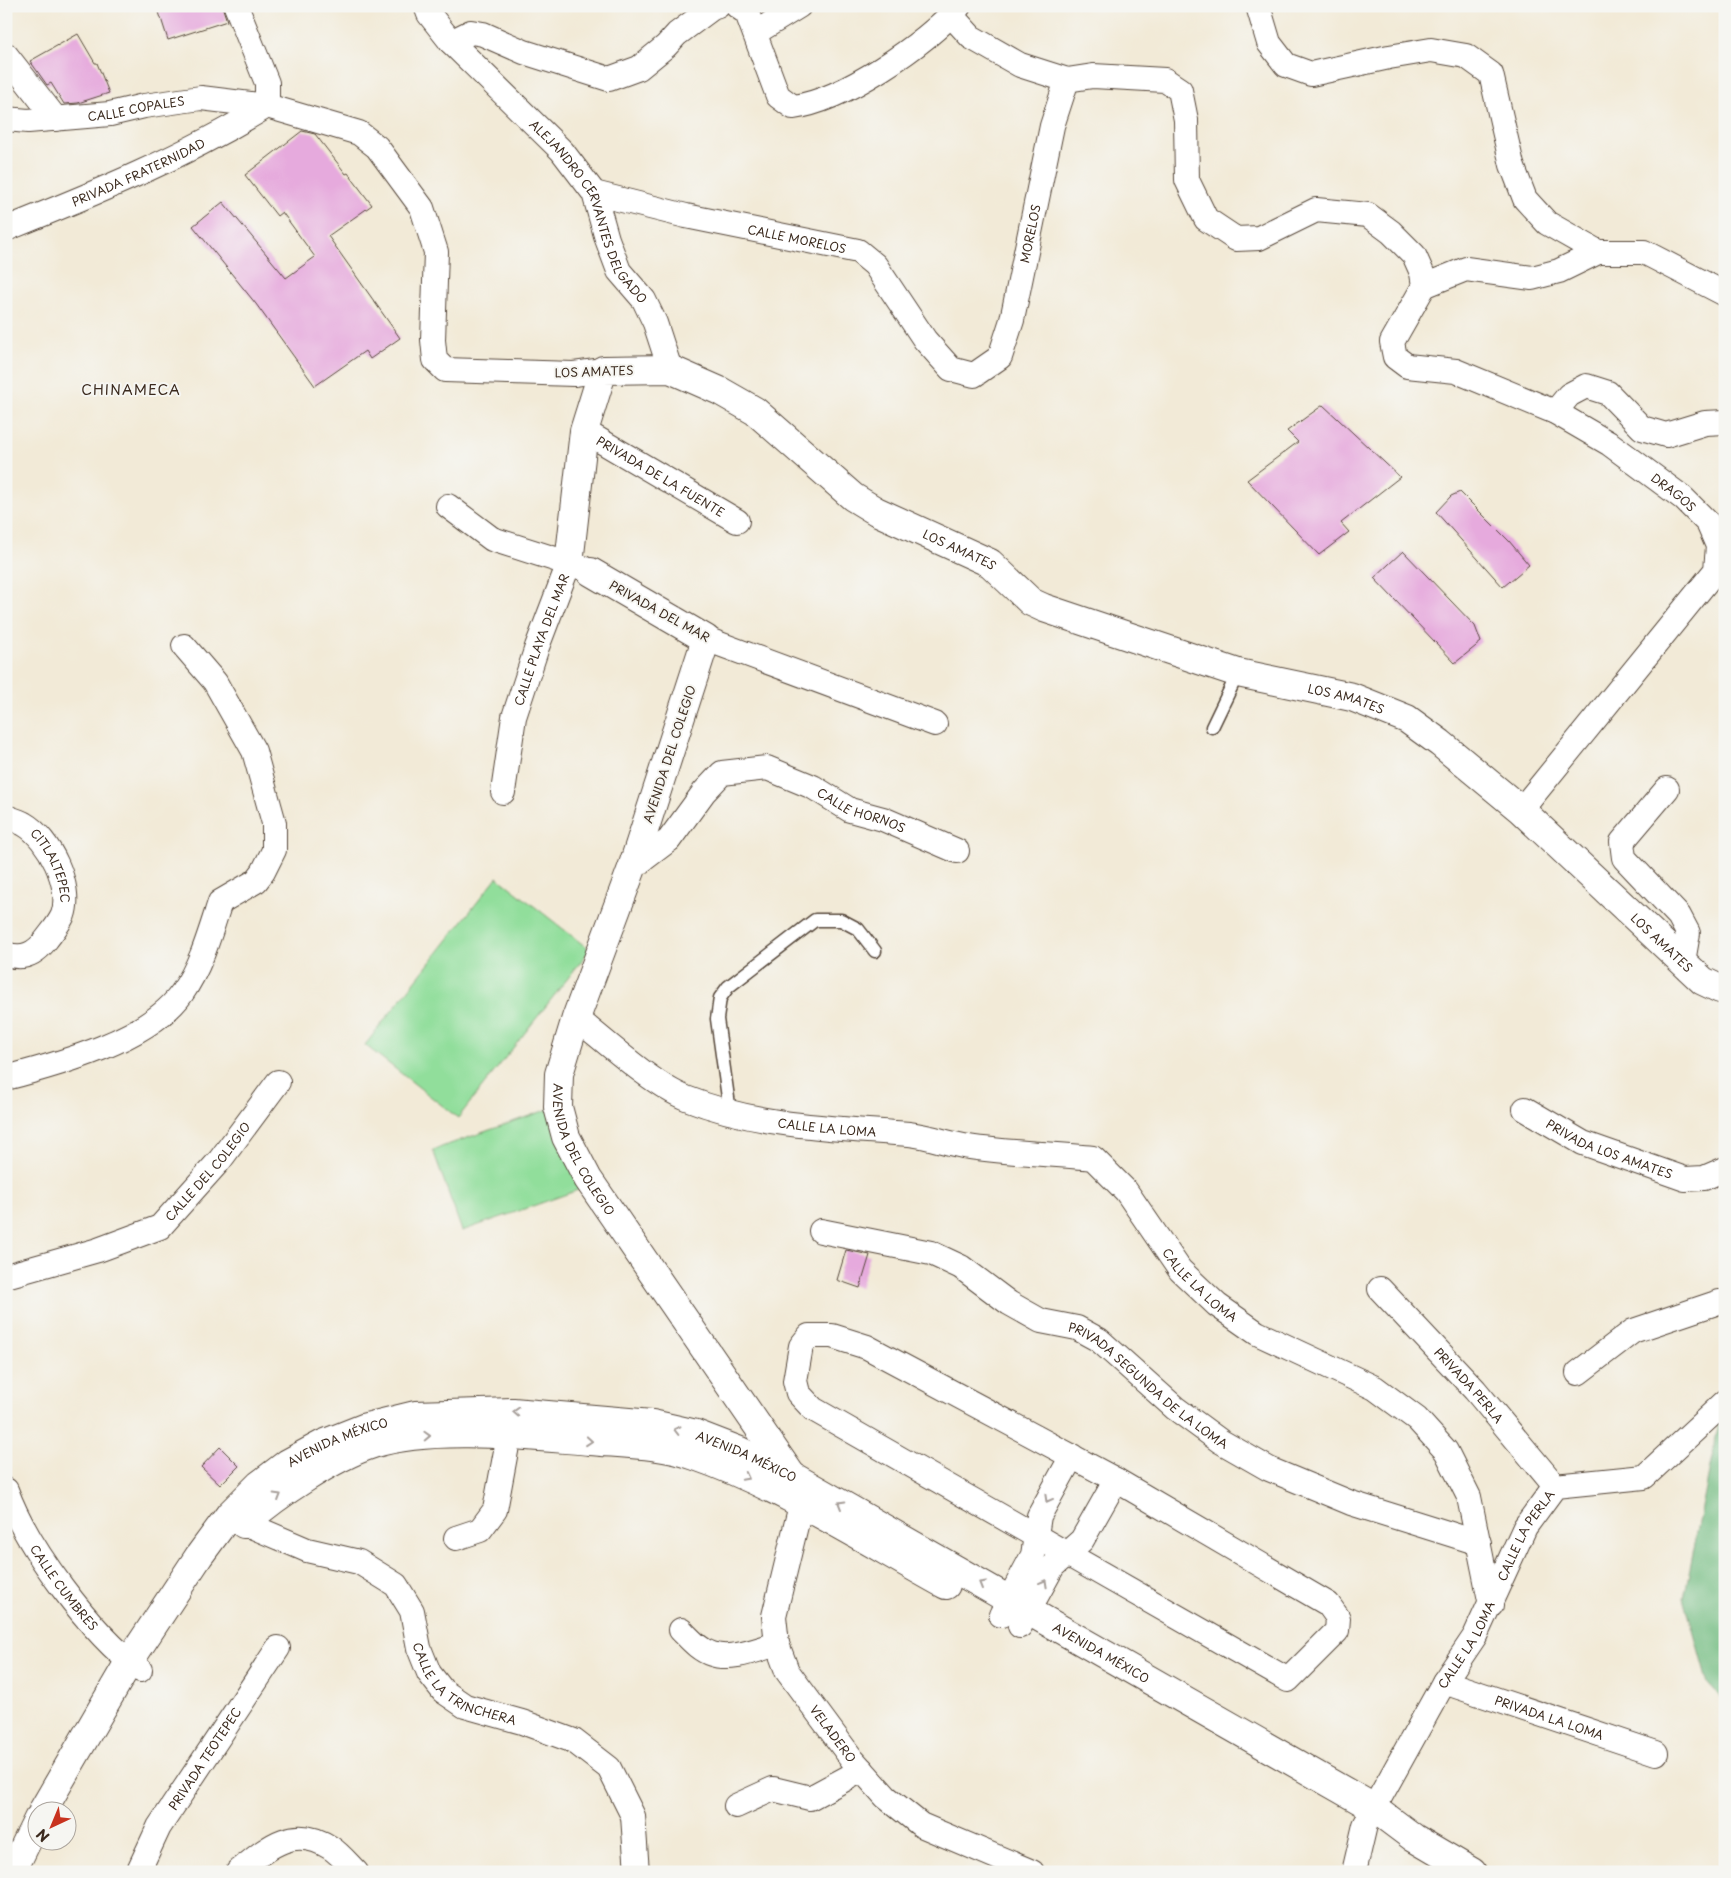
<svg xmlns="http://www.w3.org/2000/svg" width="1731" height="1878" viewBox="0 0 1731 1878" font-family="'Playpen Sans',sans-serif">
	<rect width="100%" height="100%" fill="#f6f6f2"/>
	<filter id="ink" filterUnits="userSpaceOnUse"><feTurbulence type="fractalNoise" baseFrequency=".02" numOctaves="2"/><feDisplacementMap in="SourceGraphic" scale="10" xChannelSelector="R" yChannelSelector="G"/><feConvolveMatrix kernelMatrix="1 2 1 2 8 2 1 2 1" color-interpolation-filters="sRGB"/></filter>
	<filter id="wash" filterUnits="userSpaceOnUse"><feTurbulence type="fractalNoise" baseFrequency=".0096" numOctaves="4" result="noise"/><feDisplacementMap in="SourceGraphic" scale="20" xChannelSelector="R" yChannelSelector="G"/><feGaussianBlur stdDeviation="1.12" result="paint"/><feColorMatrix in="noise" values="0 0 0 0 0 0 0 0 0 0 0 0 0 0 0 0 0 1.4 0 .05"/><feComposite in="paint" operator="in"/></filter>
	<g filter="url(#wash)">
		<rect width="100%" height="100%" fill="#f2ead7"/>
		<!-- green -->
		<path fill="#91de9b" stroke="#66845c" d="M497 877 590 950 458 1118 365 1045Z
			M552 1108 581 1189 462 1231 433 1150Z"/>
		<!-- forest -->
		<path fill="#74bd83" stroke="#587450" d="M1721 1412 1725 1414V1702L1708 1684 1684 1598Z"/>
		<g id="blocks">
			<!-- building -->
			<path fill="#e6aadd" d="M157 6H222L227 21 168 40Z
				M78 34 95 63H97L109 93 78 103 64 104 51 83 47 85 30 61Z
				M302 131 315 134 346 174 348 173 372 205 328 236 400 338 370 359 365 351 315 386 256 304 193 226 223 202 286 278 315 257 282 212 277 216 245 175Z
				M1323 405 1400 477 1341 523 1349 532 1319 555 1247 480 1298 442 1287 431Z
				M1460 492 1509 541 1529 565 1503 587 1436 512 1451 496Z
				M1403 551 1475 626 1481 642 1455 663 1374 578Z
				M846 1250 870 1255 860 1288 837 1280Z
				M220 1447 239 1466 220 1485 201 1467Z"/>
		</g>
	</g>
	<g filter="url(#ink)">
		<use href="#blocks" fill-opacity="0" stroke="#56473a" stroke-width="1"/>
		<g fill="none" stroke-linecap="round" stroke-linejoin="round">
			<defs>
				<path id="service" d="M1212 727 1238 673
					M730 1112 717 1019 720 998 728 987 815 920H841L858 929 875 951"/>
				<g id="minor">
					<path d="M236 6 267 83V106"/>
					<path id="s1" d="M426 6 429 14 451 42 562 151 594 193 607 239 619 271 644 300 655 323 670 369"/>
					<path d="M737 6 747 13 778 96 793 107C843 101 925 44 959 6"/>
					<path id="s2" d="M948 6 951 15 971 37 1020 65 1067 80 1093 76 1165 80 1180 90 1186 120 1187 180 1206 219 1236 239 1259 238 1316 210 1368 215 1391 232 1414 255 1422 273 1424 286 1392 342 1395 357 1407 366 1456 371 1555 412 1610 444 1683 498 1708 523 1718 546 1716 570 1521 810"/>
					<path d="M1258 6 1269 43 1286 65 1311 74 1389 57 1431 50 1466 56 1491 74 1512 165 1525 199 1547 223 1598 252H1644L1725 294"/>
					<path d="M755 33 799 6"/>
					<path d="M451 42 471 32 483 34 524 52 609 79 639 68 666 46 677 34 712 8 718 6"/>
					<path d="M6 55 56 119"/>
					<path id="s3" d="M6 119 28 121 110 114 144 106 201 98 267 106 359 133 377 147 422 208 436 252 433 340 435 360 445 370 574 374 603 370"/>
					<path id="s4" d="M594 193 686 216 858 251 875 265 925 340 951 369 974 375 1000 357 1012 320 1052 126 1067 80"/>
					<path id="s5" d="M6 229C96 193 184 157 267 106"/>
					<path d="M1424 286 1466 269 1532 278 1559 271 1598 252"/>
					<path d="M1555 412 1569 395 1586 386 1608 393 1642 428 1666 435 1705 423 1725 422"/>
					<path id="s6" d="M584 431 737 521"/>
					<path d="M448 506 492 539 583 568"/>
					<path d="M706 639 935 724"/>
					<path d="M1667 789 1622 842 1624 858 1679 916 1688 933 1683 962"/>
					<path id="s7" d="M503 792 514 717 537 647 569 563"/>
					<path id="s8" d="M6 817C12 819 19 821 24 824 49 838 73 887 63 915 59 924 52 932 46 940 35 954 23 960 6 954"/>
					<path id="s9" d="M632 868 669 840 704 792 722 773 767 768 813 787 850 810 883 819 957 851"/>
					<path id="s10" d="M576 1018C605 1041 653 1085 686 1098 759 1127 833 1128 909 1134 929 1136 949 1144 969 1147 1009 1153 1052 1154 1093 1158L1126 1191 1180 1270 1217 1305 1257 1333 1375 1388 1417 1419 1446 1451 1469 1497 1491 1605"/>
					<path d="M6 1078C59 1064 149 1040 182 993 201 966 210 933 220 902L256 881 263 872 274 850V823L254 751 215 682 184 646"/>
					<path id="s11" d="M1525 1109 1583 1143 1685 1179 1704 1178 1725 1169"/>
					<path id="s12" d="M821 1231 931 1253 961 1267 1009 1303 1041 1321 1077 1328 1099 1340 1175 1408 1220 1441 1269 1469 1351 1503 1479 1543"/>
					<path id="s13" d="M6 1276 98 1250 160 1227 220 1160 278 1082"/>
					<path id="s14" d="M1380 1289 1475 1390 1555 1486"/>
					<path d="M809 1336H832L867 1347 1116 1480 1328 1604 1338 1618 1337 1631 1288 1680 813 1409 798 1393 795 1381 801 1346Z"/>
					<path d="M1578 1373 1633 1331 1719 1302H1725"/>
					<path id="s15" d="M6 1490C27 1548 91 1633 140 1670"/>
					<path id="s16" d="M801 1505 774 1616 777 1644 787 1671 852 1759 886 1797 921 1825 1032 1872"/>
					<path id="s17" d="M232 1515 244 1523 307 1550 359 1562 396 1585 412 1611 419 1648 429 1673 443 1691 465 1706 522 1722 574 1741 609 1768 633 1816 637 1872"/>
					<path d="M456 1538 480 1530 495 1510 509 1435"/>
					<path d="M1001 1615 1033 1555 1039 1516 1072 1456"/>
					<path d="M1020 1626 1053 1566 1082 1540 1116 1480"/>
					<path d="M681 1630C690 1639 699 1650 712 1654 731 1661 759 1649 777 1644"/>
					<path id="s18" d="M1444 1682 1656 1753"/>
					<path d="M736 1806 773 1789 810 1798 862 1770"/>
					<path id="s19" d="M138 1872 159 1827 278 1648"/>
					<path d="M238 1872C267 1848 293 1823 331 1848 340 1854 348 1864 356 1872"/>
					<path id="s20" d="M1354 1872 1365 1825 1374 1808 1444 1682 1475 1636 1525 1527 1555 1486 1644 1477 1725 1402"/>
				</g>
				<g id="tertiary">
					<path id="s21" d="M569 563 584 431 603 370 670 369 720 391 755 411 853 497 876 511 990 563 1031 602 1044 608 1238 673 1352 697 1407 719 1440 743 1521 810 1703 981 1720 989 1725 988"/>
					<path id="s22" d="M591 572 706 639 632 868 576 1018 559 1074 558 1107 566 1137 588 1179 792 1476 794 1485"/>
				</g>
				<g id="secondary">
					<path d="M244 1524C275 1496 333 1457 373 1444 433 1425 527 1436 590 1441 624 1444 662 1444 695 1456 781 1486 866 1541 946 1585"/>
					<path id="s23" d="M43 1810 129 1662 199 1556 230 1514 259 1485 288 1463 323 1444 366 1427 415 1415 513 1412 652 1424 696 1434 740 1451 792 1476 1374 1808 1414 1838 1472 1872"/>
					<path d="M12 1872 38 1819"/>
				</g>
			</defs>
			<!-- service casing -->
			<use href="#service" stroke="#56473a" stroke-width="15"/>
			<!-- minor casing -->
			<use href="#minor" stroke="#56473a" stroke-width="26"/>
			<!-- tertiary casing -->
			<use href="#tertiary" stroke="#56473a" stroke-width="30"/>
			<!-- secondary casing -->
			<use href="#secondary" stroke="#56473a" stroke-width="30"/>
			<!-- service -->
			<use href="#service" stroke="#fff" stroke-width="12"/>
			<!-- minor -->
			<use href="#minor" stroke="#fff" stroke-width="24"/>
			<!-- tertiary -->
			<use href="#tertiary" stroke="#fff" stroke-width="28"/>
			<!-- secondary -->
			<use href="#secondary" stroke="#fff" stroke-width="28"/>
		</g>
		<!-- one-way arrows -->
		<defs><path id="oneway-chevron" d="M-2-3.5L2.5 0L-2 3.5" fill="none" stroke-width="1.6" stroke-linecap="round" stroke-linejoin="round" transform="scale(1.25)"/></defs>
		<g stroke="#a79f9a">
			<use href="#oneway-chevron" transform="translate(516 1412) rotate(-177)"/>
			<use href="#oneway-chevron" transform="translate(677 1430) rotate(-166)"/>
			<use href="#oneway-chevron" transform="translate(427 1436) rotate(-2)"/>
			<use href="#oneway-chevron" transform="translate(589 1441) rotate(5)"/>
			<use href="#oneway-chevron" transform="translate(746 1477) rotate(27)"/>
			<use href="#oneway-chevron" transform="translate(278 1496) rotate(-31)"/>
			<use href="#oneway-chevron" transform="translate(1048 1499) rotate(119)"/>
			<use href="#oneway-chevron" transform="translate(841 1504) rotate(-150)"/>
			<use href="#oneway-chevron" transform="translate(1044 1583) rotate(-61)"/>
			<use href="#oneway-chevron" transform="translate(982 1584) rotate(-150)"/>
		</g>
	</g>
	<g text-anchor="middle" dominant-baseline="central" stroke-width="4" stroke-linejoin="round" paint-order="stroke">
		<!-- street labels -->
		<g font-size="12" fill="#3b2a1e" stroke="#f6f6f2">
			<text stroke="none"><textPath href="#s3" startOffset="131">CALLE COPALES</textPath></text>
			<text stroke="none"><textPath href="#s5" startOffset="144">PRIVADA FRATERNIDAD</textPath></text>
			<text stroke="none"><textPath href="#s1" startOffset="266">ALEJANDRO CERVANTES DELGADO</textPath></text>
			<text stroke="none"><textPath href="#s4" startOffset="604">MORELOS</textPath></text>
			<text stroke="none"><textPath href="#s4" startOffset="208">CALLE MORELOS</textPath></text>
			<text transform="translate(594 371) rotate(-2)">LOS AMATES</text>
			<text stroke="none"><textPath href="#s6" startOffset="89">PRIVADA DE LA FUENTE</textPath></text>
			<text stroke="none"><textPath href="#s2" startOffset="1059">DRAGOS</textPath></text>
			<text stroke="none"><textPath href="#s21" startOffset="608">LOS AMATES</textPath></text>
			<text transform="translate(660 611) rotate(29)">PRIVADA DEL MAR</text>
			<text stroke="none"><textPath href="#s7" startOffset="158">CALLE PLAYA DEL MAR</textPath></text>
			<text stroke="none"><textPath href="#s21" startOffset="1028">LOS AMATES</textPath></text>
			<text transform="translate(669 754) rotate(-72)">AVENIDA DEL COLEGIO</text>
			<text stroke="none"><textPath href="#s9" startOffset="281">CALLE HORNOS</textPath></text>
			<text stroke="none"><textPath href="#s8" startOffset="71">CITLALTEPEC</textPath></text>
			<text stroke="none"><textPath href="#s21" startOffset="1432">LOS AMATES</textPath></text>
			<text stroke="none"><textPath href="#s10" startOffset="281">CALLE LA LOMA</textPath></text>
			<text stroke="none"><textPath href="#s22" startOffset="674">AVENIDA DEL COLEGIO</textPath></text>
			<text stroke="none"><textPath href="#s11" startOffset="94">PRIVADA LOS AMATES</textPath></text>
			<text stroke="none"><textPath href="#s13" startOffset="235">CALLE DEL COLEGIO</textPath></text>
			<text stroke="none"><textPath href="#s10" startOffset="716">CALLE LA LOMA</textPath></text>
			<text stroke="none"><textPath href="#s14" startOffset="131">PRIVADA PERLA</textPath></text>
			<text stroke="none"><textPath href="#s12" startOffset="370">PRIVADA SEGUNDA DE LA LOMA</textPath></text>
			<text stroke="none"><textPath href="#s23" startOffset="482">AVENIDA MÉXICO</textPath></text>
			<text stroke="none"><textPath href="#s23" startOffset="902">AVENIDA MÉXICO</textPath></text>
			<text stroke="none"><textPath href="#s20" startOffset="380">CALLE LA PERLA</textPath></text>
			<text stroke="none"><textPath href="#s15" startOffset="114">CALLE CUMBRES</textPath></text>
			<text stroke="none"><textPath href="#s20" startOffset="255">CALLE LA LOMA</textPath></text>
			<text stroke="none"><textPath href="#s23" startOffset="1308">AVENIDA MÉXICO</textPath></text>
			<text stroke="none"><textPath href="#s17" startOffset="310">CALLE LA TRINCHERA</textPath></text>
			<text stroke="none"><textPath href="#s18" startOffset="111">PRIVADA LA LOMA</textPath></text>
			<text stroke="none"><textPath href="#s16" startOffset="249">VELADERO</textPath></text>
			<text stroke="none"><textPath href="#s19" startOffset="132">PRIVADA TEOTEPEC</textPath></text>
		</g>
		<!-- neighbourhood labels -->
		<g font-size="14" letter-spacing="1" fill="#3b2a1e" stroke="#f6f6f2">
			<text x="131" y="389">CHINAMECA</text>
		</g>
	</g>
	<!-- margin -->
	<rect width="1731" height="1878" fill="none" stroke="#f6f6f2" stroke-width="25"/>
	<!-- north arrow -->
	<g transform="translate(52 1826) rotate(224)"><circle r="24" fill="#f6f6f2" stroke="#aba49d"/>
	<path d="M0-4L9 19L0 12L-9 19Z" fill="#c8321e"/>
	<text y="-8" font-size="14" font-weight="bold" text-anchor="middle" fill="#3b2a1e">N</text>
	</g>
</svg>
